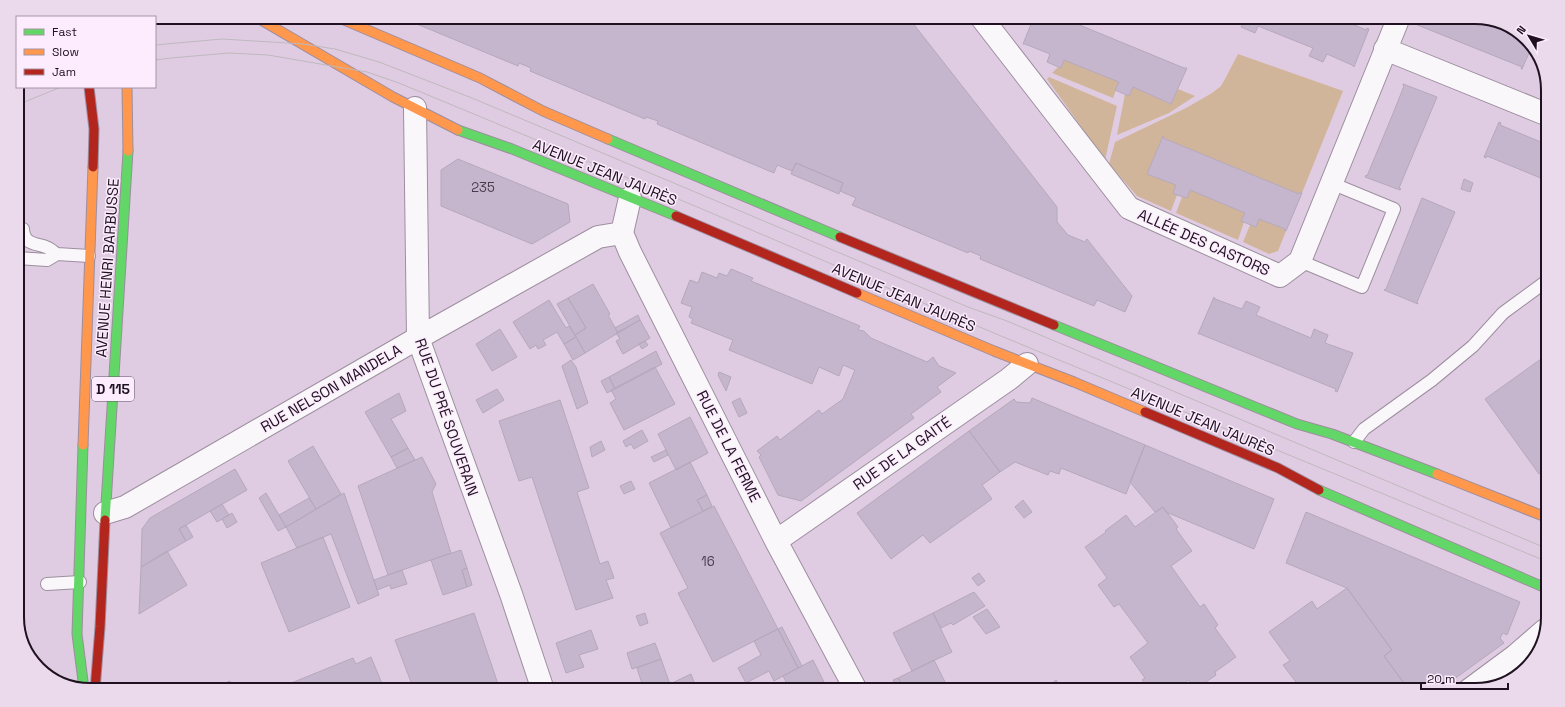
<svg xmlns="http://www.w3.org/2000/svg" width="1565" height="707" viewBox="0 0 1565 707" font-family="'Space Grotesk',sans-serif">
	<rect width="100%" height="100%" fill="#e0cce2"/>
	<!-- green -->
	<path fill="#d1b59a" d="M1238 54 1343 91 1302 193 1300 192 1299 194 1163 138V136L1147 174 1176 185 1173 193 1177 195 1171 211 1137 196 1109 164 1115 142 1186 108 1212 93 1221 86 1225 79Z
		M1064 60 1119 82 1113 98 1052 73 1058 67 1061 68Z
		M1049 77 1117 106 1105 160 1047 79Z
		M1133 87 1170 104H1171L1178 89 1195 96 1169 113 1117 135 1125 94 1129 96Z
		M1190 190 1245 213 1241 221 1244 222 1238 240 1176 213 1182 197 1187 198Z
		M1259 219 1285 229 1284 230 1286 231 1278 251 1269 254 1243 242 1250 225 1256 227Z"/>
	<!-- building -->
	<path fill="#c5b6ce" stroke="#b5a8ba" d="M400 17H908L1057 207V222L1068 235 1085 242 1087 239 1132 296 1125 312 1097 300 1094 306 980 259 981 256 969 251 968 253 852 205 856 198 840 191 843 183 796 163 792 171 777 165 774 173 657 124 658 121 646 117 645 119 530 71 531 68 519 63 518 66Z
		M1034 17H1060L1184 68H1187L1171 104 1133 87 1129 96 1115 90 1119 82 1064 60 1061 68 1047 62 1050 54 1025 44H1023Z
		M1237 17H1336L1366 30 1367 28 1369 29 1354 67 1352 65 1327 54 1323 62 1309 56 1313 48 1258 26 1255 33 1241 27 1244 20Z
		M1416 17H1475L1501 22 1532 46 1522 69H1521L1522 67 1415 24 1413 25Z
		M1403 84 1437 97 1399 188 1401 189 1400 190 1365 177 1366 175 1367 176 1392 116 1404 86 1403 85Z
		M1499 122 1501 123 1500 125 1548 145V181L1487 156 1486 158 1484 157Z
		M1163 136 1164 137 1163 138 1299 194 1300 192 1302 193 1286 231 1284 230 1285 229 1259 219 1256 227 1241 221 1245 213 1190 190 1187 198 1177 195 1173 193 1176 185 1147 174Z
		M458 159 568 204 570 222 532 244 441 206V170Z
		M796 163 843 183 839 194 791 174Z
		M1464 179 1473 183 1470 192 1461 189Z
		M1422 198 1455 212 1417 302 1418 304 1384 290 1386 289Z
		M731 269 753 278 751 281 860 326 858 330 864 331 871 338 880 342 927 362 933 357 939 366 956 373 937 387 941 392 911 414 914 418 801 501 778 495 759 457 761 455 757 451 777 436 780 440 819 410 822 414 843 399 855 370 843 365 839 376 819 367 812 384 729 350 733 340 691 323 693 319 689 317 692 307 681 303 690 280 698 283 702 272 717 278 719 273 727 276Z
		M593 284 610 314 608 315 618 333 585 353 575 335 586 328 568 298Z
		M1214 297 1215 299 1242 309 1246 301 1260 307 1256 315 1311 338 1314 329 1328 335 1325 343 1353 353 1337 392 1335 391 1336 389 1200 334H1198Z
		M568 298 586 328 575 335 557 304Z
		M549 300 566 328 569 326 576 337 564 344 557 332 543 340 546 345 538 349 536 345 530 349 513 322Z
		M638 315 640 320 618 333 615 328Z
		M640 320 650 338 623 354 616 341 620 339 616 333Z
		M500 329 517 357 492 371 476 344Z
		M576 337 585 353 573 360 564 344Z
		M645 341 648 345 642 349 639 344Z
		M656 351 662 364 615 389 609 377Z
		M1548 354V467L1539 474 1485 399Z
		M571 360 576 367 588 403 577 409 562 366Z
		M655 367 675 404 624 430 610 403 616 399 611 390Z
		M719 372 731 377 726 391 718 375Z
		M609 377 615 389 607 393 601 381Z
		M497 389 504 400 483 413 476 400Z
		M399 393 406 411 391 419 408 448 391 457 365 412Z
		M740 398 747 413 739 417 732 402Z
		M1032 398 1145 445 1126 494 1061 468 1059 474 1050 471 1048 475 1015 462 1000 472 969 431 1014 399 1016 402 1030 403Z
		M560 400 589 488 577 492 600 564 608 561 614 578 606 580 613 598 576 610 532 477 519 481 499 421Z
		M690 417 708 453 676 470 658 434Z
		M642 430 648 441 634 449 631 444 626 447 623 441Z
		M969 431 1000 472 982 485 992 499 930 543 923 535 891 559 857 513Z
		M601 441 605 450 592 457 590 447Z
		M1145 445 1274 499 1254 549 1166 512 1163 507 1155 512 1130 482Z
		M313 446 341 494 316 509 288 461Z
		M408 448 415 460 397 468 391 457Z
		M666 450 668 455 654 462 651 457Z
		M422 457 436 484 432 492 451 553 388 575 358 486Z
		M690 462 707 495 697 500 703 511 671 528 649 483Z
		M235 469 247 490 179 529 186 541 141 567 142 529 150 518Z
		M631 481 635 489 624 494 620 486Z
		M266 493 286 527 278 531 259 498Z
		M344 493 379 595 358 604 331 534 297 548 286 527Z
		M707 495 712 506 703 511 697 500Z
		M309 498 316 509 286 527 279 515Z
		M1023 500 1032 512 1024 518 1015 507Z
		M222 504 229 515 217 522 210 511Z
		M714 506 778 629 713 662 678 593 688 588 660 533Z
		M1163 507 1178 527 1176 529 1192 551 1171 566 1200 607 1204 604 1218 625 1215 628 1236 657 1215 672 1216 675 1196 689 1188 680 1174 690H1150L1142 680 1145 678 1130 657 1148 643 1119 604 1114 607 1098 585 1107 578 1085 547 1106 532 1105 531 1126 515 1135 527Z
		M1306 512 1520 602 1507 635 1503 633 1500 638 1504 643 1439 690H1409L1384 656 1392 650 1347 588 1286 563Z
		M232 513 237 522 227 528 222 519Z
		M186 525 193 537 186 541 179 529Z
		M323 537 350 607 289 632 261 563Z
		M461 550 467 568 462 570 467 587 443 595 431 560Z
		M167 551 187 585 139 614 141 567Z
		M467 568 472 585 467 587 462 570Z
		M402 570 407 584 391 589 390 585 377 590 374 580Z
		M979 573 985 581 978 586 972 578Z
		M1347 588 1392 650 1384 656 1404 683 1395 690H1302L1283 665 1290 661 1269 632 1312 601 1317 609Z
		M974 592 985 606 953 625 951 623 941 628 933 613Z
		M987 609 1000 627 986 634 973 617Z
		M474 613 500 690H414L395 640Z
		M645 613 648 623 640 626 636 616Z
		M933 613 952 652 912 671 893 633Z
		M782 627 802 666 798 668 778 629Z
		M778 629 798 668 774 681 769 671 746 683 738 668 761 655 754 641Z
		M591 630 598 649 579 655 584 667 566 673 556 643Z
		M655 643 661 659 632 669 627 653Z
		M371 657 383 686 374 690H274L353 658 356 664Z
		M661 659 672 690H644L637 668Z
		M813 660 828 690H790L783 676Z
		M934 660 949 690H905L898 678Z
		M691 674 697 690H672L670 684Z
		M898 678 905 690H898L893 680Z
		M1056 680 1062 688 1060 690H1054L1050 685Z
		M230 681 233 690H208Z
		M383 686 385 690H374Z"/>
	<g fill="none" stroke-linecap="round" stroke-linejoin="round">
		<defs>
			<path id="lane" d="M23 229C24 244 34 243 46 247 50 248 53 252 57 254
				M17 258 47 260 57 254 89 256
				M1300 261 1362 287 1394 209 1331 183
				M1354 442 1364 429 1432 380 1473 346 1503 313 1548 280
				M47 584 80 582"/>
			<path id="street" d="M981 17 1129 208 1280 276 1300 261 1399 17
				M1385 49 1548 115
				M415 108 418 338 511 594 543 690
				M630 198 622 233 630 252 776 541 856 690
				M105 513 125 507 418 338 598 237 622 233
				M776 541 1009 379 1027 364
				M1469 690 1515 656 1545 630"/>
			<path id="fast" d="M458 130 512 149 676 216
				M608 139 840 237
				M1054 325 1297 424 1332 434 1437 474
				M83 445 77 634 84 689
				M1319 490 1548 589
				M105 520 128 151"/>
			<path id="slow" d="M256 17 393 97 458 130
				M337 17 480 78 543 111 608 139
				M127 87 128 151
				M857 293 994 351 1074 382 1145 412
				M83 445 93 167
				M1437 474 1548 518"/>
			<path id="jam" d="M89 87 94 129 93 167
				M676 216 857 293
				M840 237 1054 325
				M1145 412 1278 468 1319 490
				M95 690 100 627 105 520"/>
		</defs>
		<!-- lane casing -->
		<use href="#lane" stroke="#9d8e9f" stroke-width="14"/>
		<!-- street casing -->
		<use href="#street" stroke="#9d8e9f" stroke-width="24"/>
		<!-- fast casing -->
		<use href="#fast" stroke="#9d8e9f" stroke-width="11"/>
		<!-- slow casing -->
		<use href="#slow" stroke="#9d8e9f" stroke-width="11"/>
		<!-- jam casing -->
		<use href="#jam" stroke="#9d8e9f" stroke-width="11"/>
		<!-- lane -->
		<use href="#lane" stroke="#faf7fb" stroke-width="12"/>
		<!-- street -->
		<use href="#street" stroke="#faf7fb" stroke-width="22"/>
		<!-- fast -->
		<use href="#fast" stroke="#63d668" stroke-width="9"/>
		<!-- slow -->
		<use href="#slow" stroke="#ff974d" stroke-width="9"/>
		<!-- jam -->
		<use href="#jam" stroke="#b3261e" stroke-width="9"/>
		<!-- tram -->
		<path stroke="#beb9be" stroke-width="1" d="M155 45 222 39 303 44 335 49 379 62 472 98 968 307 1007 321 1548 549
			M155 60 171 58 229 53 268 55 367 72 399 83 669 195 1001 336 1548 562
			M17 88 19 87
			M17 105 61 87"/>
	</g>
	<g text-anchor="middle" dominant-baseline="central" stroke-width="3" stroke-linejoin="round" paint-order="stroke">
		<!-- number labels -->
		<g font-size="13" fill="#4a3c4d">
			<text x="483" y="187">235</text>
			<text x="708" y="561">16</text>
		</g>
		<!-- shield labels -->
		<rect fill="#fcecfd" stroke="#615362" stroke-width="1" x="92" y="377" width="42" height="24" rx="3"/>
		<g font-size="14" font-weight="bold" fill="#1f1120">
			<text x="113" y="389">D 115</text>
		</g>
		<!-- street labels -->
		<g font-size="15" fill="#1f1120" stroke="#fcecfd">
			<text transform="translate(605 172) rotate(22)">AVENUE JEAN JAURÈS</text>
			<text transform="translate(1204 242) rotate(24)">ALLÉE DES CASTORS</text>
			<text transform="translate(107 268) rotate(-86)">AVENUE HENRI BARBUSSE</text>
			<text transform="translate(904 297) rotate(23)">AVENUE JEAN JAURÈS</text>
			<text transform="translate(331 388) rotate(-30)">RUE NELSON MANDELA</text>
			<text transform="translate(447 417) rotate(71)">RUE DU PRÉ SOUVERAIN</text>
			<text transform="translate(1203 421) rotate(23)">AVENUE JEAN JAURÈS</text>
			<text transform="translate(729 446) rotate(63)">RUE DE LA FERME</text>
			<text transform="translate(902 453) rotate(-35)">RUE DE LA GAITÉ</text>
		</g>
	</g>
	<!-- crop -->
	<path d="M0 0H1565V707H0ZM90 24H1475A66 66 0 0 1 1541 90V617A66 66 0 0 1 1475 683H90A66 66 0 0 1 24 617V90A66 66 0 0 1 90 24Z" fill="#eadaeb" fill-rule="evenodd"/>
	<path fill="none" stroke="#1f1120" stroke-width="2" d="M90 24H1475A66 66 0 0 1 1541 90V617A66 66 0 0 1 1475 683H90A66 66 0 0 1 24 617V90A66 66 0 0 1 90 24Z"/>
	<!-- legend -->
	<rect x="16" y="16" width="140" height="72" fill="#fcecfd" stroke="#a494a5"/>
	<rect x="24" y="29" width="20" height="6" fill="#63d668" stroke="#a494a5"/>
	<text x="52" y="36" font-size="12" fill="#1f1120">Fast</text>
	<rect x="24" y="49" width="20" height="6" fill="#ff974d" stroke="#a494a5"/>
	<text x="52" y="56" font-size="12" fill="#1f1120">Slow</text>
	<rect x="24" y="69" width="20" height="6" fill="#b3261e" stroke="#a494a5"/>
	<text x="52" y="76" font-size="12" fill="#1f1120">Jam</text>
	<!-- north arrow -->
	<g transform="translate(1529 36) rotate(308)" stroke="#fcecfd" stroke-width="3" paint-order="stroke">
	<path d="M0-3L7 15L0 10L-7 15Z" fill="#1f1120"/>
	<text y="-6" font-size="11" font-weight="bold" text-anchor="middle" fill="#1f1120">N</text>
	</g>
	<!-- scale -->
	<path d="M1421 683v6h87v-6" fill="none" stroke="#1f1120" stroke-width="2"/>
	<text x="1427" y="683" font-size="12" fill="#1f1120" stroke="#fcecfd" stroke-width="3" paint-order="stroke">20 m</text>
</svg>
